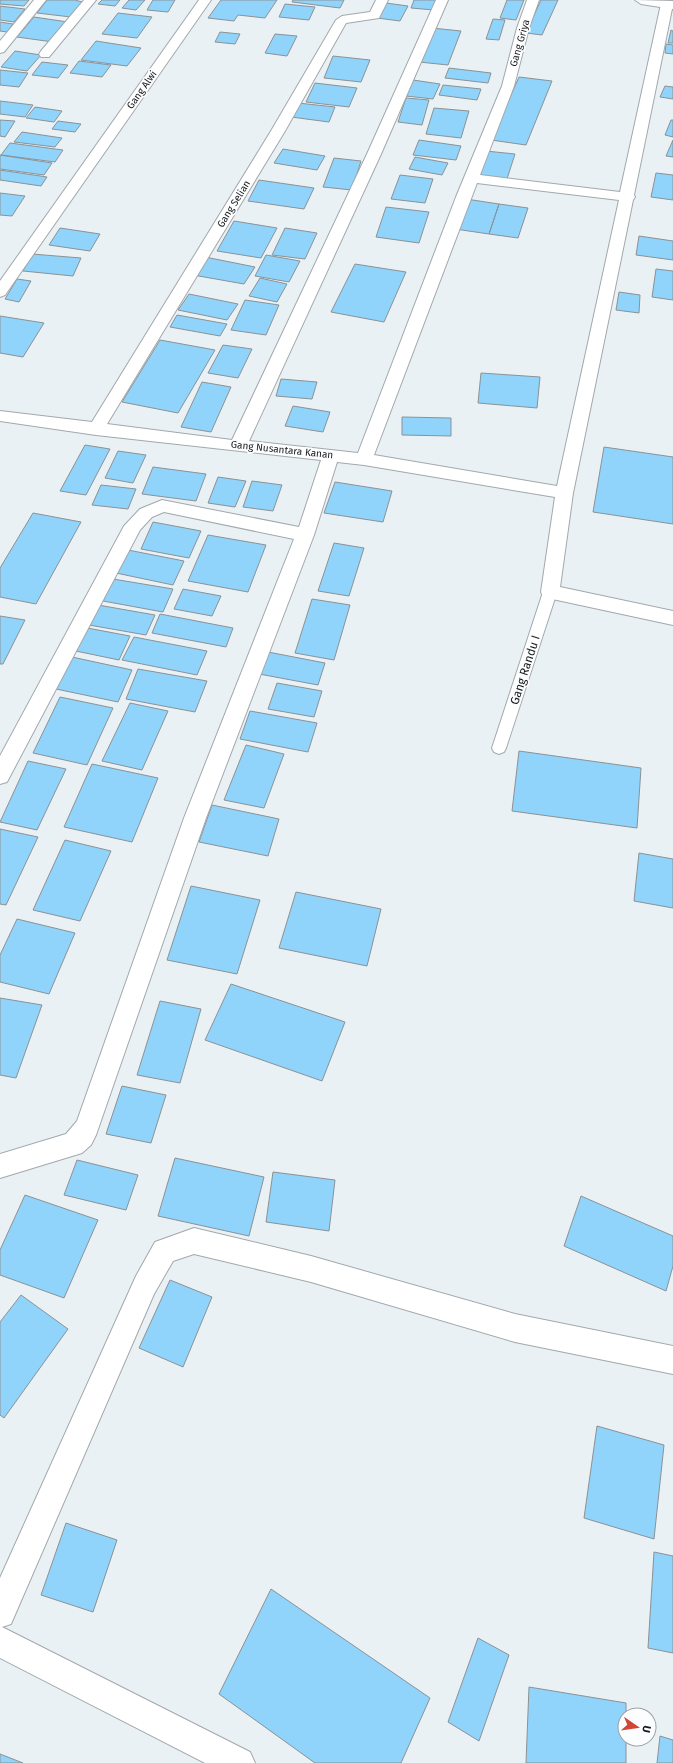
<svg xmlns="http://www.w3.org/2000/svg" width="673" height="1763" viewBox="0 0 673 1763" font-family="'Fira Sans',sans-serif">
	<rect width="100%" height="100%" fill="#eaf1f5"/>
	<!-- building -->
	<path fill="#90d3fb" stroke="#8b9295" d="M0 0H29L24 6 0 4Z
		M47 0H75L82 2 71 17 37 13Z
		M102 0H120L115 6 98 4Z
		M129 0H145L136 10 122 8Z
		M153 0H175L168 12 147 10Z
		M221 0H277L265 18 238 15 234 21 208 18Z
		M293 0H344L340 8 292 2Z
		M414 0H438L434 10 411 8Z
		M507 0H524L516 20 500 18Z
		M541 0H558L542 35 526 33Z
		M386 3 408 6 400 21 377 18Z
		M285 4 315 7 309 20 279 17Z
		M0 6 25 9 14 22 0 20Z
		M118 13 152 17 137 38 102 34Z
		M34 17 68 22 53 42 17 37Z
		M493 19 505 20 499 40 486 39Z
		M0 22 13 24 7 32 0 31Z
		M432 28 461 31 448 65 419 62Z
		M671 30 673 31V43H668Z
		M220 32 240 34 235 44 215 42Z
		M275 34 297 36 287 56 265 53Z
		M96 41 141 48 127 66 81 60Z
		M666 44 673 45V54L665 53Z
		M15 51 41 55 27 71 1 67Z
		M333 56 370 60 361 82 324 78Z
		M79 61 111 65 102 77 70 73Z
		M42 62 68 65 58 78 32 75Z
		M449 68 491 73 488 83 445 78Z
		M0 70 28 73 19 87 0 85Z
		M519 77 552 81 526 145 491 140Z
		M413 80 440 84 433 99 406 96Z
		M315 83 357 88 349 107 306 102Z
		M443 85 481 89 477 100 439 95Z
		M665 86 673 87V99L660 97Z
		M406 98 429 100 422 125 398 122Z
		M0 101 33 105 25 117 0 114Z
		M298 103 335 107 329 122 291 117Z
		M35 107 62 111 54 122 26 118Z
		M434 108 469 111 461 138 426 134Z
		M0 120 15 121 5 137 0 136Z
		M671 120H673V137L665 135Z
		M58 121 81 124 75 132 52 129Z
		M22 132 62 138 55 147 14 142Z
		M419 140 461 146 456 160 413 155Z
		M673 140V157L666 156Z
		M10 143 63 150 55 162 1 155Z
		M283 149 325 156 317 170 274 163Z
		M486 151 515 154 507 179 478 175Z
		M0 155 52 163 44 175 0 169Z
		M415 157 448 163 442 175 409 169Z
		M334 158 361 161 352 190 323 187Z
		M0 170 47 177 41 186 0 180Z
		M656 173 673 175V200L651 197Z
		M400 175 433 179 425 203 391 199Z
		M259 180 314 188 304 209 248 201Z
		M0 193 25 196 12 216 0 215Z
		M466 199 499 204 489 234 455 229Z
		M499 204 528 208 518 238 489 234Z
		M386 207 429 212 419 243 376 237Z
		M234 221 277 228 261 258 217 251Z
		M60 228 100 234 90 251 49 245Z
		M285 228 317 233 305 259 272 255Z
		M639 236 673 241V260L636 255Z
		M32 254 81 258 73 276 23 271Z
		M266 255 300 261 289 282 255 276Z
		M205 257 255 267 244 284 193 275Z
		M355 264 406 272 384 322 331 312Z
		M656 269 673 271V300L652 297Z
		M260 278 287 284 277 302 249 296Z
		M17 279 31 281 19 302 5 299Z
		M619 292 640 295 639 313 616 310Z
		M189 294 238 304 227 320 178 310Z
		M245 300 279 305 266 335 231 330Z
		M177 315 227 324 220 336 170 327Z
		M0 316 44 323 23 357 0 353Z
		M160 340 215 350 178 413 122 402Z
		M223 345 252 349 238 378 208 373Z
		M481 373 540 377 537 408 478 403Z
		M281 379 317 382 312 399 276 396Z
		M202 382 231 387 211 432 181 427Z
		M293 406 330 412 323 432 285 426Z
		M402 417 451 418V436L402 435Z
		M85 445 110 449 86 495 60 491Z
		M604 447 673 457V524L593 512Z
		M118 451 146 455 133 483 105 478Z
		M153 467 206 474 196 501 142 494Z
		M218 477 246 481 235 507 208 503Z
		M252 481 282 485 273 511 243 507Z
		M335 482 392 491 383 522 324 513Z
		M101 485 136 489 128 509 92 505Z
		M33 513 81 522 36 604 0 597V568Z
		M153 522 201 531 189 558 141 549Z
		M208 535 266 545 248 592 188 581Z
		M334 543 364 548 349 596 318 591Z
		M128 550 184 561 173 585 116 573Z
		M113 579 173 589 163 612 103 601Z
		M183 589 221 596 212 616 174 609Z
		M312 599 350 605 334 660 295 653Z
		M98 605 155 615 146 635 89 625Z
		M160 614 233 628 226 647 152 633Z
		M0 616 25 620 3 664H0Z
		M82 627 130 636 119 660 71 650Z
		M134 637 207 651 197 675 122 660Z
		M268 652 325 663 318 685 259 674Z
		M72 657 132 670 118 702 56 689Z
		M138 669 207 681 195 712 126 699Z
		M277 683 322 691 314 717 268 709Z
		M60 697 113 708 87 765 33 753Z
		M130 703 168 711 142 770 102 761Z
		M250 711 317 723 308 752 240 739Z
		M246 745 284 754 264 808 224 800Z
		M519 751 641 768 637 828 512 811Z
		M28 761 66 769 37 830 0 822Z
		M92 764 158 778 132 842 64 827Z
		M212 805 279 819 268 856 199 842Z
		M0 829 38 837 6 905 0 904Z
		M65 840 111 851 80 921 33 910Z
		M639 853 673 859V908L634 901Z
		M191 886 260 900 237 974 167 960Z
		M296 892 381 909 367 966 279 948Z
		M17 919 75 933 49 994 0 982V955Z
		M231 984 345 1022 322 1081 205 1040Z
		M0 998 42 1005 16 1078 0 1075Z
		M160 1001 201 1009 180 1083 137 1075Z
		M122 1086 166 1095 151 1143 106 1134Z
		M175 1158 264 1177 249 1236 158 1216Z
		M77 1160 138 1175 126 1210 64 1195Z
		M273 1172 335 1180 329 1231 266 1222Z
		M25 1195 98 1220 64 1298 0 1275V1250Z
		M581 1196 673 1236V1266L666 1291 564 1246Z
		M170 1280 212 1297 183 1367 139 1348Z
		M21 1295 68 1329 4 1418 0 1415V1322Z
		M597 1426 664 1445 654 1539 584 1518Z
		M66 1523 117 1540 93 1612 41 1595Z
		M654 1552 673 1556V1653L648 1648Z
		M271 1589 430 1698 401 1763H315L219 1694Z
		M478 1638 509 1655 479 1741 448 1722Z
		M529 1687 626 1703V1763H526Z
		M660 1736 673 1740V1763H657Z
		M0 1754 23 1763H0Z"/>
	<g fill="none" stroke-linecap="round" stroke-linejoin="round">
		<defs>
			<path id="lane" d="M550 587 555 589 557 592 506 748 504 752 499 754 494 752 492 748 543 592 545 589Z"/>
			<path id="street" d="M34 0H46L4 52 0 53V41Z
				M84 0H96L49 57H41L39 54 41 51Z
				M199 0H211L5 295 0 297V281Z
				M376 0H388L379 18 346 23 285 131 107 424 232 440 367 154 436 0H448L381 154 249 441 358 453 456 197 502 86 517 28 527 0H539L529 28 514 86 480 175 620 192 661 4 663 1H671L673 4 634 195 635 197 633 200 573 493 560 587 673 611V625L543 597 541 592 555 497 364 465 337 462 314 535 206 818 96 1135 91 1145 82 1153 0 1178V1154L66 1134 77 1121 184 818 294 539 164 512 152 517 140 530 7 782 0 784V756L124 526 140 509 162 500 299 527 321 460 96 435 0 421V411L92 422 271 131 336 20 342 16 370 12ZM477 183 619 200 557 486 374 455Z
				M194 1228 311 1256 515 1314 673 1346V1374L515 1342 311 1282 194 1254 173 1261 154 1294 11 1624 2 1627 250 1752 255 1763H205L0 1658V1578L136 1276 155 1242Z"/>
			<path id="primary" d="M635 0 673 1V9L641 4Z"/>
		</defs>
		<!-- lane casing -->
		<use href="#lane" stroke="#a2a8ac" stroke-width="2"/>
		<!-- street casing -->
		<use href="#street" stroke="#a2a8ac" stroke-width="2"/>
		<!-- primary casing -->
		<use href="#primary" stroke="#a2a8ac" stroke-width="2"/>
		<!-- lane -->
		<use href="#lane" fill="#fff" fill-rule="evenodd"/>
		<!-- street -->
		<use href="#street" fill="#fff" fill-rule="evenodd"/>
		<!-- primary -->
		<use href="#primary" fill="#fff" fill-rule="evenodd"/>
	</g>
	<g text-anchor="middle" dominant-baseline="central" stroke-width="3.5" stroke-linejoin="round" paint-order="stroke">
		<!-- far-street labels -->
		<g font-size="10" fill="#151718" stroke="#fcfdfe">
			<text transform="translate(520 43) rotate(-74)">Gang Griya</text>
			<text transform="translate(142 90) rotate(-55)">Gang Alwi</text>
			<text transform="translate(234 204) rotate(-58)">Gang Selian</text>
			<text transform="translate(282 450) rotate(6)">Gang Nusantara Kanan</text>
		</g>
		<!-- street labels -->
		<g font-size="12" fill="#151718" stroke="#fcfdfe">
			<text transform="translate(525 670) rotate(-72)">Gang Randu I</text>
		</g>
	</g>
	<!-- north arrow -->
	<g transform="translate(637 1727) rotate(103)"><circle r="19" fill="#fcfdfe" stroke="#a0a1a2"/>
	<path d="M0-3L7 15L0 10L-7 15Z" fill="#d34633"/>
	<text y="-6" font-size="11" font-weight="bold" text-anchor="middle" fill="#151718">U</text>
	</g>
</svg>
